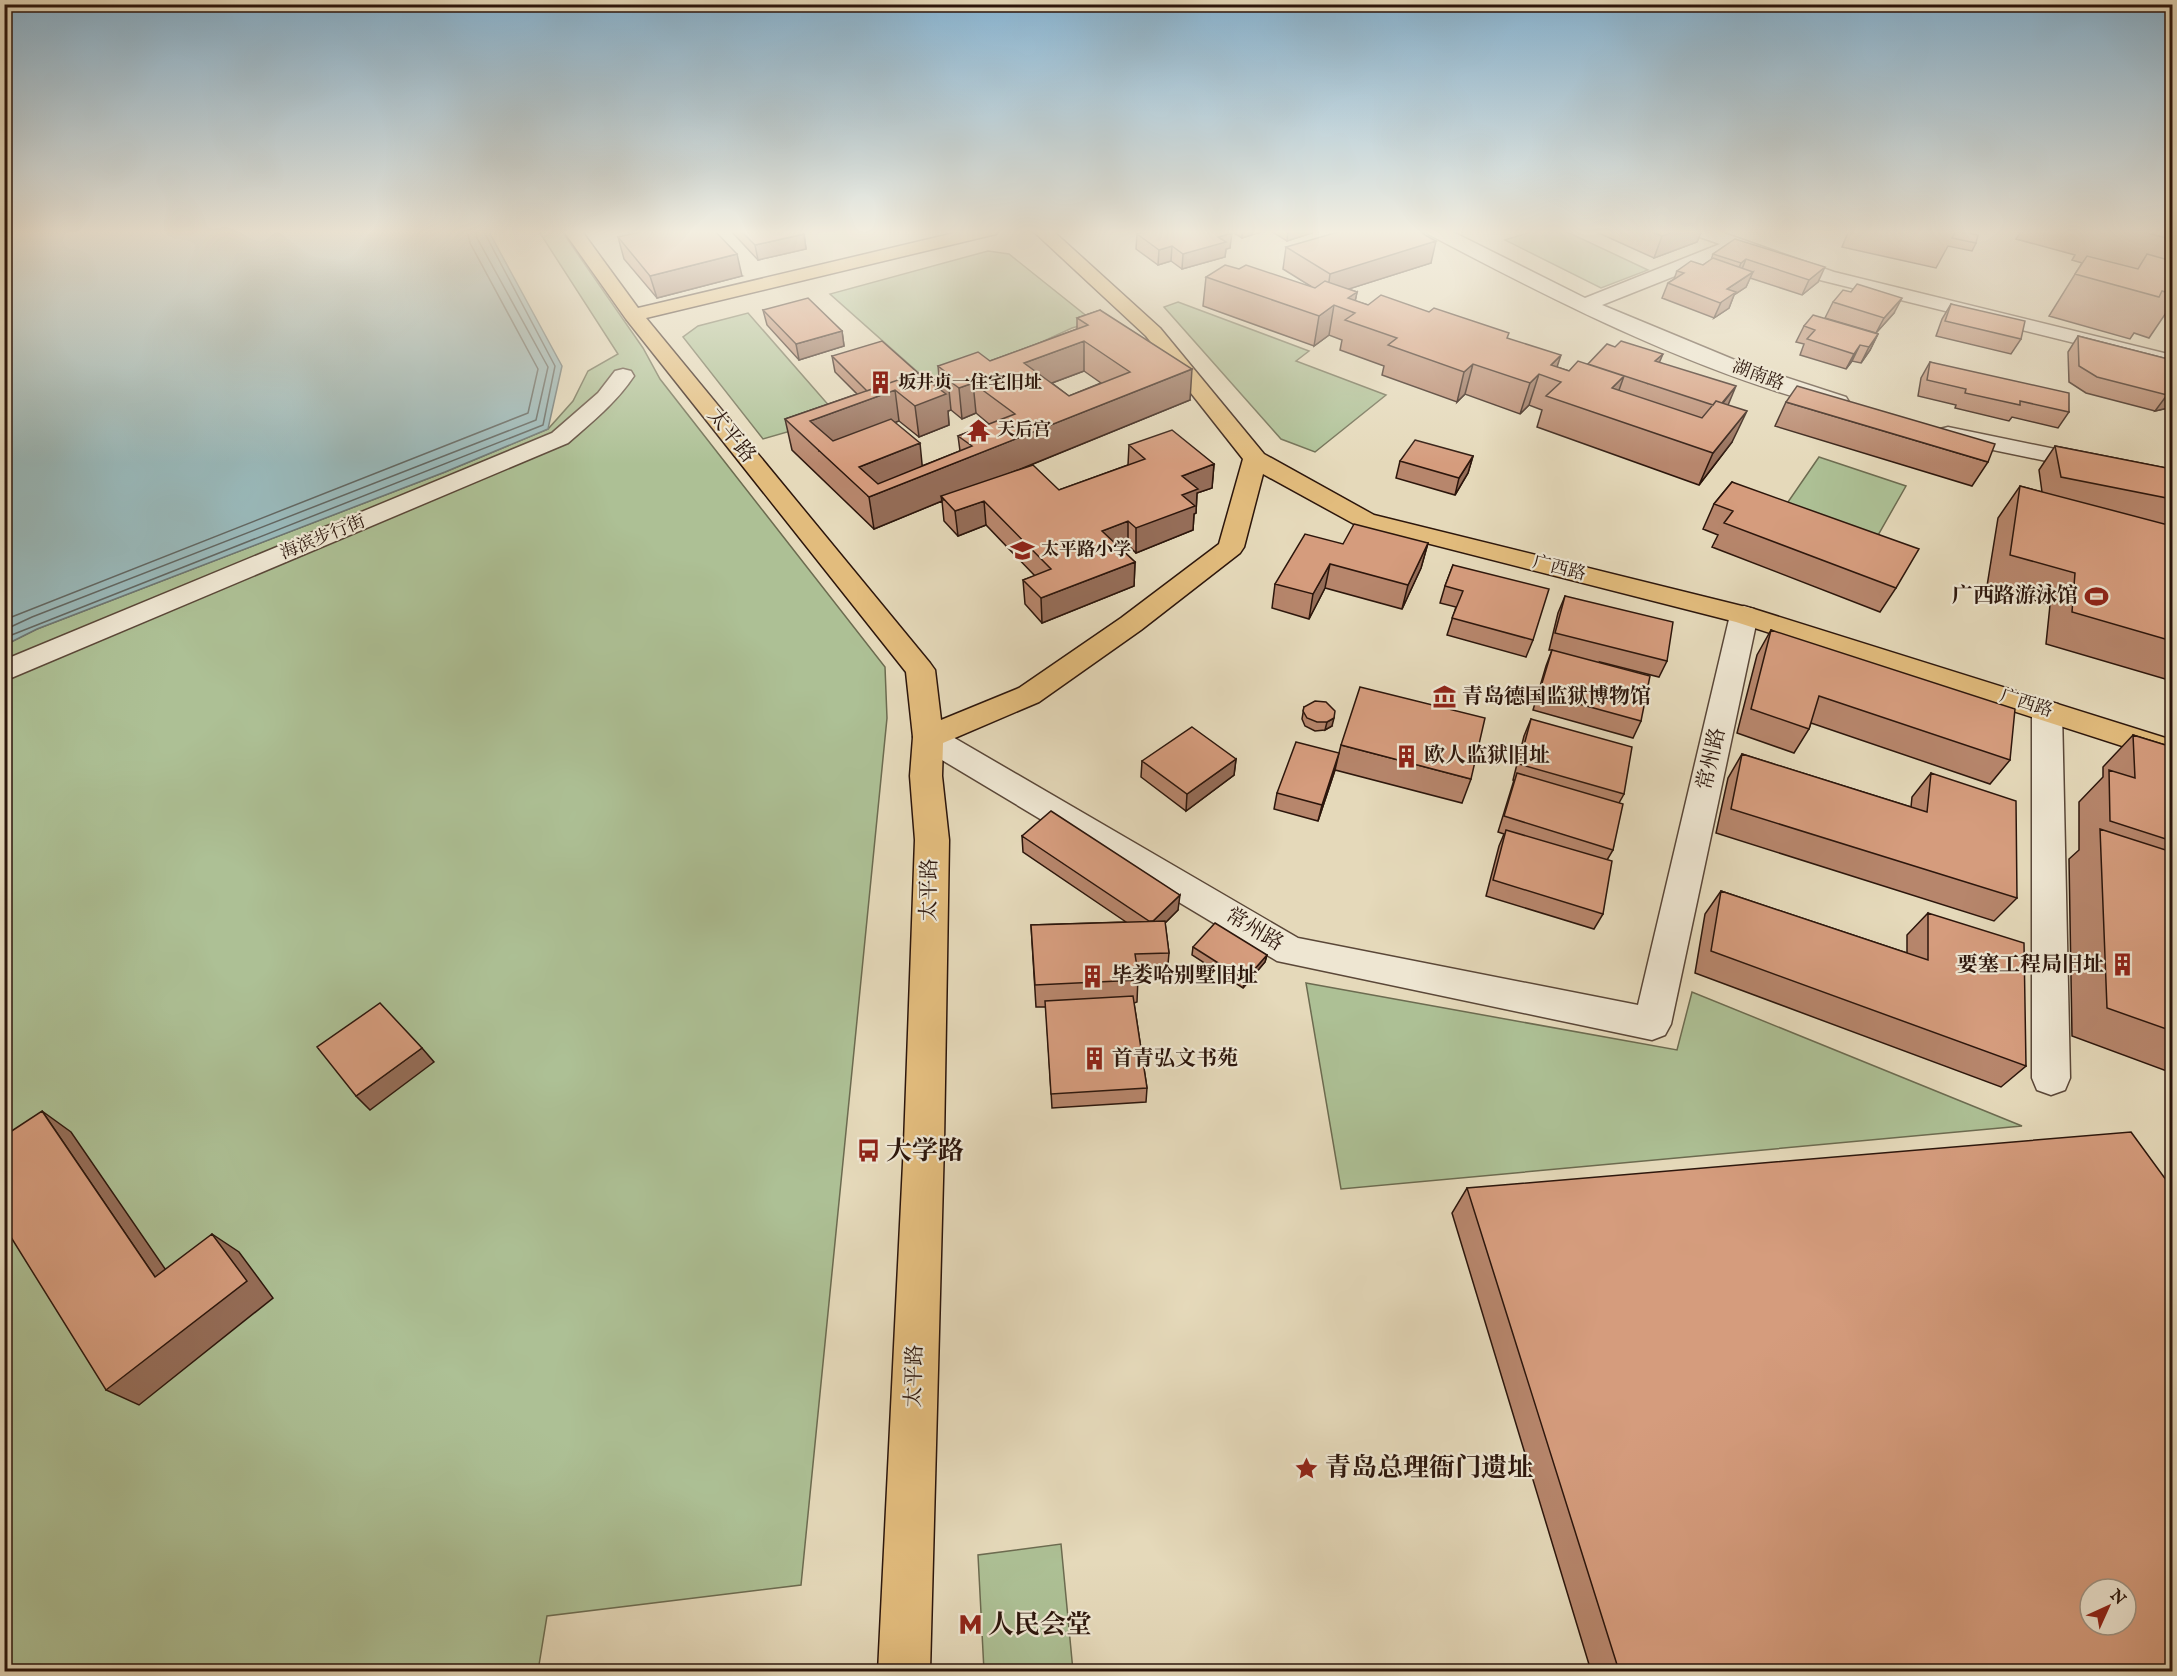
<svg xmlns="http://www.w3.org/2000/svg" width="2177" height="1676" viewBox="0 0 2177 1676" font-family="'IM FELL English','Noto Serif SC',serif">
	<rect width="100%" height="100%" fill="#e5d9ba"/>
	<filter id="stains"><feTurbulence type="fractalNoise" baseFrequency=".00333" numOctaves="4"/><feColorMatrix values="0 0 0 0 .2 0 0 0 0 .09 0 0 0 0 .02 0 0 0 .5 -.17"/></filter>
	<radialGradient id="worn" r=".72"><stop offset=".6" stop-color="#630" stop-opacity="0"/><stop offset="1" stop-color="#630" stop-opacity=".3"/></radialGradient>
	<!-- green -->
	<path fill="#adc095" stroke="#6c6b50" stroke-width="1.5" d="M538 230H561L643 348 660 379 885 667 887 718 801 1585 547 1616 538 1671 5 1672V645L37 629 445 472 548 429 573 401 588 371 618 354Z
		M1537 230H1563L1648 270 1601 288 1505 240Z
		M988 251 1009 254 1094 322 1072 328 938 390 830 294Z
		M1178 302 1309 351 1296 361 1386 395 1315 452 1281 439 1164 307Z
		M748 313 839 417 763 439 683 337 698 326Z
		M1819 457 1906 486 1869 551 1777 518Z
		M1306 983 1677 1050 1692 992 2022 1126 1341 1189Z
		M1061 1544 1073 1671H984L978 1555Z"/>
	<!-- water -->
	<path fill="#99b8b9" stroke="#6d7774" stroke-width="1.5" d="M5 230H488L562 366 548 429 445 472 37 629 5 645Z"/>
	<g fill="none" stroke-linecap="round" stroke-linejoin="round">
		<!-- shore -->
		<path stroke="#626762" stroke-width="1.5" d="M4 620 528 413 538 369 470 243 467 230
			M4 630 32 617 536 420 548 367 477 238 476 230
			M4 638 543 425 555 366 483 230"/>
		<defs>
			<path id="minor" d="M1426 230H1449L1585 298 1720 244 1691 234 1689 230H1715L1834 272 2172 355V367L1820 280 1738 251 1602 305 1742 363 1846 397 1849 402 1846 407 1838 409C1696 373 1557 302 1428 234Z
				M623 369 631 371 634 376C616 403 592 422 568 443L4 681V660L552 433 598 393 615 371Z
				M1948 427 2172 473V487L1940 439 1936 434 1940 429Z
				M1744 606 1754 609 1758 615 1671 1024 1665 1035 1652 1040 1277 961 917 745 913 737 917 729 928 726 939 729 1298 938 1638 1005 1730 615 1734 609Z
				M2047 701 2058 704 2062 711 2070 1078 2065 1090 2051 1095 2037 1090 2032 1078V711L2036 704Z"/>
			<path id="major" d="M563 230H581L638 308 967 230H998L996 234 646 318 930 663 935 670 941 720 1019 688 1121 618 1219 544 1243 459 1146 336 1032 230H1052L1160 328 1264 454 1374 515 1754 609 2172 740V762L1736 622 1356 525 1263 474 1244 547 1240 553 1141 630 1039 702 943 743 942 776 949 840 944 1143 930 1672H878L904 1143 915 840 910 776 913 737 906 672 626 319Z"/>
		</defs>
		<!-- minor casing -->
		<use href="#minor" stroke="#5a4738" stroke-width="3"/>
		<!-- major casing -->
		<use href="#major" stroke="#2c160c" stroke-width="3"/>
		<!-- minor -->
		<use href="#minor" fill="#eee6d2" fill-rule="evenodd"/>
		<!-- major -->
		<use href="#major" fill="#e2bc7d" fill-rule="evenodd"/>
	</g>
	<!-- wall -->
	<path fill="#b7866c" stroke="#2c160c" stroke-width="1.5" fill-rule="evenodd" d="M730 230H799L804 234 806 249 758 260Z
		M1146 230H1227L1230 248 1226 249 1225 257 1182 269 1171 261 1158 265 1136 249 1137 234 1146 232Z
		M1229 230H1267L1242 238Z
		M1269 230H1313L1312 233 1287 241Z
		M1592 230H1702L1697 242 1654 258Z
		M1849 230H1970L1967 233 1976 243 1972 251 1948 246 1936 268 1842 247Z
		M2022 230H2172V254L2168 260 2172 261V304L2149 338 2134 333 2130 339 2049 316 2082 263 2072 260 2075 255 2016 239Z
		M1424 234 1431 263 1348 289 1357 292 1355 301 1368 305 1507 338 1557 367 1569 371 1588 364 1659 362 1728 405 1732 442 1699 485 1537 427 1542 410 1529 405 1520 414 1465 394 1457 402 1382 375 1384 366 1340 350 1342 340 1329 335 1314 346 1203 306 1206 277 1239 269 1312 287 1283 269 1286 247Z
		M618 237 742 276 657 298 624 259Z
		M1735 239 1818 282 1802 295 1750 278 1746 287 1734 295 1729 308 1714 318 1662 298 1668 283 1674 279 1677 271 1703 265 1711 260 1713 254Z
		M1833 302 1894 313 1876 333 1825 318Z
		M1951 304 2021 339 2011 354 1936 336 1942 319Z
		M763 310 842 331 844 346 799 360 767 325Z
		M1100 310 1190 400 1016 471 1059 490 1128 465 1129 445 1214 464 1212 488 1197 493 1196 513 1194 514 1193 530 1136 553 1128 545 1120 548 1135 562 1134 586 1042 623 1025 604 1023 580 1035 576 986 525 958 536 944 521 942 501 874 529 792 450 785 419 857 394 835 372 832 356 918 373 929 381 939 377 938 366 990 361 1077 329V318ZM1084 371 1101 383 1069 396 1052 383ZM951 410 962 419 976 413 989 424 958 436 960 451 922 466 895 422 899 421 919 437 949 425 948 411Z
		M1804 326 1878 334 1870 350 1861 363 1852 361 1846 369 1800 355 1804 344 1796 342Z
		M2078 336 2172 360 2168 408 2155 411 2086 393 2069 382 2068 352Z
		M1930 362 2069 412 2058 428 2012 417 2009 421 1955 408 1956 405 1918 396 1921 378Z
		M1786 402 1988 462 1972 486 1775 426Z
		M2055 446 2172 469V681L2046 644 2050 605 1987 586 1998 518 2020 486 2042 492 2039 470Z
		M1473 456 1468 473 1455 495 1396 478 1400 461Z
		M1732 482 1896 588 1880 612 1712 547 1718 535 1703 529 1714 504Z
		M1428 543 1421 568 1402 609 1325 588 1309 619 1272 608 1275 584 1343 544Z
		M1453 565 1533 640 1526 657 1447 635 1456 607 1440 603 1445 586Z
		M1565 596 1667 661 1659 677 1600 662 1641 721 1633 738 1533 710 1546 666 1552 650H1549L1558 613Z
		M1771 630 2010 760 1990 784 1811 723 1809 729 1794 753 1737 733 1757 655Z
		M1304 707 1332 726 1325 730 1315 731 1305 726 1302 719Z
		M1531 719 1624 794 1619 803 1613 850 1607 860 1603 914 1594 929 1486 896 1499 846 1504 834 1498 832 1514 780H1513L1524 736Z
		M2133 735 2172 747V1073L2072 1036 2069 859 2079 850V802L2103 777V767Z
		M1341 745 1471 779 1462 803 1335 770 1318 821 1274 809 1277 793 1339 753Z
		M1742 754 1911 807 1912 797 1931 773 2017 898 1994 921 1716 833 1728 778Z
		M1236 759 1234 775 1186 811 1141 777 1142 761Z
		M1022 836 1178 910 1165 923 1169 953 1167 975 1138 977 1137 1002 1134 1003 1147 1088 1146 1102 1052 1108 1046 1007H1036L1031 925 1126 922 1023 852Z
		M1721 891 1907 953V935L1928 913 2026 1066 2001 1087 1695 973 1705 914Z
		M1193 947 1267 955 1265 962 1243 988 1192 955Z
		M1467 1188 2172 1671H1591L1452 1213Z"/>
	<!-- shaded-wall -->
	<path fill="#956d58" stroke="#2c160c" stroke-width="1.5" d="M1242 230H1267L1242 238Z
		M1288 230H1313L1312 233 1287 241Z
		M1414 230H1425L1422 245 1436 241 1431 263 1327 296 1330 274Z
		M1679 230H1702L1697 242 1654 258 1662 236Z
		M1232 233 1230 248 1226 249 1225 257 1182 269 1183 254 1218 237Z
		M804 234 806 249 758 260 755 245Z
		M1172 246 1171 261 1158 265 1159 250Z
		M737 254 742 276 657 298 650 276Z
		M1746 259 1740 274 1735 278 1741 263Z
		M1825 267 1818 282 1802 295 1809 280Z
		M1753 272 1746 287 1734 295 1729 308 1714 318 1727 289Z
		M1357 292 1353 312 1348 298Z
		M1902 298 1894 313 1876 333 1884 318Z
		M1334 305 1329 335 1314 346 1319 316Z
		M842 331 844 346 799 360 796 344Z
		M1878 334 1870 350 1861 363 1869 347Z
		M1084 341V371L1025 393 1024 363Z
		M1860 345 1852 361 1846 369 1854 354Z
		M1663 354 1653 377 1647 384 1655 361Z
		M1561 355 1553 379 1551 365Z
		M1473 364 1465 394 1457 402 1464 372Z
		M1192 369 1190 400 944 500 941 496 942 501 874 529 869 497Z
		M1539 374 1529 405 1520 414 1530 383Z
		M1624 376 1613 407 1612 388Z
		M948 380 951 410 948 411 949 425 919 437 915 406 934 385Z
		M973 383 976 413 962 419 959 388Z
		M1736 386 1726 410 1720 407Z
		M895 390 899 421 819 451 810 421Z
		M2172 394V401L2168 408 2155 411 2167 395Z
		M1747 411 1732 442 1699 485 1713 453Z
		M920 443 923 474 868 496 859 467Z
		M1473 456 1468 473 1455 495 1459 478Z
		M1214 464 1212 488 1197 493 1196 513 1194 514 1193 530 1136 553V528L1182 476Z
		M984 501 986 525 958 536 955 511Z
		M1128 521V545L1102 555V531Z
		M1428 543 1421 568 1402 609 1408 585Z
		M1135 562 1134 586 1042 623 1041 598Z
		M1330 564 1325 588 1309 619 1313 594Z
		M1334 718 1332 726 1325 730 1327 722Z
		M1339 753 1335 770 1318 821 1322 805Z
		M1236 759 1234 775 1186 811 1187 794Z
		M1180 895 1178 910 1150 938 1151 923Z
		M1267 955 1265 962 1243 988 1245 980Z
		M422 1048 434 1062 370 1110 356 1096Z
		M42 1111 71 1132 183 1295 155 1277Z
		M212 1234 239 1252 273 1298 139 1405 106 1390Z"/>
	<!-- building -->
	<path fill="#d59c7d" stroke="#2c160c" stroke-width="1.5" fill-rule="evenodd" d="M648 230H714L737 254 650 276 618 237Z
		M740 230H799L804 234 755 245Z
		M1150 230H1227L1232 233 1218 237 1226 242 1183 254 1172 246 1159 250 1137 234 1151 231Z
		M1345 230H1416L1436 241 1330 274 1286 247Z
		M1647 230H1679L1662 236Z
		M2135 230H2172V236L2171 239Z
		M1956 231 1978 235 1976 243 1952 238Z
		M1735 239 1825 267 1809 280 1746 259 1741 263 1713 254Z
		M2147 254 2172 261V294L2162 291 2159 297 2075 274 2087 256 2138 269Z
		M1713 258 1753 272 1727 289 1736 292 1720 303 1668 283 1684 273 1677 271 1691 261 1703 265Z
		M1225 265 1239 269 1246 265 1315 288 1325 281 1357 292 1348 298 1368 305 1381 295 1429 312 1434 308 1509 333 1507 338 1561 355 1551 365 1569 371 1578 361 1624 376 1612 388 1702 418 1716 401 1747 411 1713 453 1546 396 1561 382 1539 374 1530 383 1473 364 1464 372 1388 345 1397 338 1345 320 1355 313 1334 305 1319 316 1206 277Z
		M1857 284 1902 298 1884 318 1833 302 1843 290 1851 292Z
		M808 298 842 331 796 344 763 310Z
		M1951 304 2025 321 2021 339 1945 321Z
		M1100 310 1192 369 869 497 785 419 918 373 929 381 948 374 938 366 978 352 990 361 1088 325 1077 318ZM1084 341 1130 372 1069 396 1024 363ZM948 380 959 388 973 383 1015 414 958 436 972 446 878 484 859 467 920 443 891 419 833 441 810 421 895 390 915 406 946 394 934 385Z
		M1813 315 1878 334 1869 347 1860 345 1854 354 1807 339 1815 330 1804 326Z
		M2078 336 2172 360V394L2167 395 2097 377 2079 366Z
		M882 341 918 373 867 391 832 356Z
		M1621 341 1663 354 1655 361 1736 386 1722 403 1716 401 1713 405 1588 364 1607 344 1615 347Z
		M1930 362 2069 393V412L2020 401V405L1965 393 1966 389 1927 380Z
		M1797 386 1995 444 1988 462 1786 402Z
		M1172 430 1214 464 1182 476 1198 489 1182 495 1195 506 1136 528 1128 521 1102 531 1135 562 1041 598 1023 580 1051 569 984 501 955 511 941 496 1033 465 1059 490 1145 459 1129 445Z
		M1415 440 1473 456 1459 478 1400 461Z
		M2055 446 2172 469V499L2061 477Z
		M1732 482 1919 549 1896 588 1724 523 1733 511 1714 504Z
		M2020 486 2172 526V641L2072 612 2075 573 2010 555Z
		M1354 524 1428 543 1408 585 1330 564 1313 594 1275 584 1305 534 1343 544Z
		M1453 565 1549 589 1533 640 1452 618 1463 591 1445 586Z
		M1565 596 1673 622 1667 661 1555 633Z
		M1771 630 2015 709 2010 760 1819 696 1809 729 1751 709Z
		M1552 650 1650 676 1641 721 1539 693Z
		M1360 687 1485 718 1471 779 1341 745Z
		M1315 701 1326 702 1335 711 1334 718 1327 722H1317L1307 718 1303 711 1304 707Z
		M1531 719 1632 747 1624 794 1519 764Z
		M1192 727 1236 759 1187 794 1142 761Z
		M2133 735 2172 747V841L2110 821 2109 770 2135 778Z
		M1296 742 1339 753 1322 805 1277 793Z
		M1742 754 1927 812 1931 773 2016 801 2017 898 1731 809Z
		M1517 773 1623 804 1613 850 1504 816Z
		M1051 811 1180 895 1153 921H1149L1022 836Z
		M2100 829 2172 852V1031L2107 1008Z
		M1506 830 1612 861 1603 914 1493 880Z
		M1721 891 1928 960V913L2024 943 2026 1066 1711 951Z
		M1165 921 1169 953 1135 954 1139 980 1035 985 1031 925Z
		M1215 923 1267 955 1245 980 1193 947Z
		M1133 996 1147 1088 1051 1094 1045 1001Z
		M380 1003 422 1048 356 1096 317 1047Z
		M42 1111 155 1277 212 1234 247 1281 106 1390 4 1226V1136Z
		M2131 1132 2172 1188V1671H1619L1467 1188ZM2090 1589H2126V1625H2090Z"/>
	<!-- sky -->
	<linearGradient id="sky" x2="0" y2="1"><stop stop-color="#88b6d5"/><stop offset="0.5" stop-color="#f3eee0"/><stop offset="1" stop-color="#f3eee0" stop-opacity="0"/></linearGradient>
	<rect width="2177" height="464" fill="url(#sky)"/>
	<!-- icons -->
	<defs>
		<symbol id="building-bare" viewBox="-9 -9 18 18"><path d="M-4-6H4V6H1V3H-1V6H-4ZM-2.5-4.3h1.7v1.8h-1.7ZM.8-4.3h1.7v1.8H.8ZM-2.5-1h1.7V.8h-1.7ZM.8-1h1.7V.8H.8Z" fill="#8f2418" stroke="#eee6d2" stroke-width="2.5" paint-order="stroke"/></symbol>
		<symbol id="temple-bare" viewBox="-9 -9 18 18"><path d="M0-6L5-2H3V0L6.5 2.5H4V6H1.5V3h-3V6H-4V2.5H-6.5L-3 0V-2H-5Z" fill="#8f2418" stroke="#eee6d2" stroke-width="2.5" paint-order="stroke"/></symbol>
		<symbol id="school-bare" viewBox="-9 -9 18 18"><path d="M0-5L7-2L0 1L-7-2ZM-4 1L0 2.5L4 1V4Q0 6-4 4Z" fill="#8f2418" stroke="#eee6d2" stroke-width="2.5" paint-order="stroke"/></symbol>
		<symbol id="stadium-bare" viewBox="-9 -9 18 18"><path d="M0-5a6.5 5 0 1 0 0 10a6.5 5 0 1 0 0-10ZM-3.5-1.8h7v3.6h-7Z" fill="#8f2418" stroke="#eee6d2" stroke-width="2.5" paint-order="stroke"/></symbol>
		<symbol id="museum-bare" viewBox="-9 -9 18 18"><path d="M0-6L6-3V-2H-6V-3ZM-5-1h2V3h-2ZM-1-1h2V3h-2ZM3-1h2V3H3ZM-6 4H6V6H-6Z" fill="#8f2418" stroke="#eee6d2" stroke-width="2.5" paint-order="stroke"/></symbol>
		<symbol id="bus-bare" viewBox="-9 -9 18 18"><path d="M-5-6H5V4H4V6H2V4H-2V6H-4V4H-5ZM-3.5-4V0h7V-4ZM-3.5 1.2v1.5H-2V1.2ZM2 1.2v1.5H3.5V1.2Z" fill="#8f2418" stroke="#eee6d2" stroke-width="2.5" paint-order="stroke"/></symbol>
		<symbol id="sight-bare" viewBox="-9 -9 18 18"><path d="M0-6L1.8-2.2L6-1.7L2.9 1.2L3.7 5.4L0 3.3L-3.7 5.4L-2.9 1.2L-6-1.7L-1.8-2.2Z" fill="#8f2418" stroke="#eee6d2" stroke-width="2.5" paint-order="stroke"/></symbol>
		<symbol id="metro-bare" viewBox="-9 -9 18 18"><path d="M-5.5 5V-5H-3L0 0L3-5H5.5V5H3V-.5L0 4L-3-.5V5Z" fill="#8f2418" stroke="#eee6d2" stroke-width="2.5" paint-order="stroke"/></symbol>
	</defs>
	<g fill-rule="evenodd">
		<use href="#building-bare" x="864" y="366" width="33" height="33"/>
		<use href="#temple-bare" x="962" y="414" width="33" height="33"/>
		<use href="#school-bare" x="1006" y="534" width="33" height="33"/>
		<use href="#stadium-bare" x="2080" y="580" width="33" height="33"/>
		<use href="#museum-bare" x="1428" y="680" width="33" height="33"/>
		<use href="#building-bare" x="1390" y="740" width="33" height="33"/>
		<use href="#building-bare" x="2106" y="948" width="33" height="33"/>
		<use href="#building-bare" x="1076" y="960" width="33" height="33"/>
		<use href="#building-bare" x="1078" y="1042" width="33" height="33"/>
		<use href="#bus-bare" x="852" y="1134" width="33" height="33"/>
		<use href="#sight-bare" x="1290" y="1452" width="33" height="33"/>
		<use href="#metro-bare" x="954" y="1608" width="33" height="33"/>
	</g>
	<g text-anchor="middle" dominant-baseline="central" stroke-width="4.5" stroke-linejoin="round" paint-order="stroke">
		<!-- far-street labels -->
		<g font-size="18" fill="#2c160c" stroke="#eee6d2">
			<text transform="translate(1758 376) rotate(21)">湖南路</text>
			<text transform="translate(323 538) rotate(-22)">海滨步行街</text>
			<text transform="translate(1559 569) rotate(14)">广西路</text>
			<text transform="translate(2026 704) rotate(18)">广西路</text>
		</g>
		<!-- far-poi labels -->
		<g font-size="18" font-weight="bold" fill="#2c160c" stroke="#eee6d2" text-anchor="start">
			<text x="898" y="383">坂井贞一住宅旧址</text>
			<text x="997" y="430">天后宫</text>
			<text x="1041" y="550">太平路小学</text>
		</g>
		<!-- street labels -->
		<g font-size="21" fill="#2c160c" stroke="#eee6d2">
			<text transform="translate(731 436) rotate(51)">太平路</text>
			<text transform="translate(1712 759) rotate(-77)">常州路</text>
			<text transform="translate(930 890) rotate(-89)">太平路</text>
			<text transform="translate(1254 930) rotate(31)">常州路</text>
			<text transform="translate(915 1376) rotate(-88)">太平路</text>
		</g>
		<!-- poi labels -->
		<g font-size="21" font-weight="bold" fill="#2c160c" stroke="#eee6d2" text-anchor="start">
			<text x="2078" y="596" text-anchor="end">广西路游泳馆</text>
			<text x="1462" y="697">青岛德国监狱博物馆</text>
			<text x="1424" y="756">欧人监狱旧址</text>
			<text x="2104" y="965" text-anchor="end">要塞工程局旧址</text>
			<text x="1111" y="976">毕娄哈别墅旧址</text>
			<text x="1112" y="1059">首青弘文书苑</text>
		</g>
		<!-- near-poi labels -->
		<g font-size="26" font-weight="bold" fill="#2c160c" stroke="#eee6d2" text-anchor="start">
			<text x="886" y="1151">大学路</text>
			<text x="1325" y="1468">青岛总理衙门遗址</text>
			<text x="988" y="1625">人民会堂</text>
		</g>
	</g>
	<!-- margin -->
	<rect width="2177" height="1676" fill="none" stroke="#e5d9ba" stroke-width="24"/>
	<rect x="6" y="6" width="2165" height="1664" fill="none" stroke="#2c160c" stroke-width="3"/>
	<rect x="12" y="12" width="2153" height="1652" fill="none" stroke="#2c160c" stroke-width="1.5"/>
	<!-- north arrow -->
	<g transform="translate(2108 1607) rotate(45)"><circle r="28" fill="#eee6d2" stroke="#a09383" stroke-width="1.5"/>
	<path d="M0-4.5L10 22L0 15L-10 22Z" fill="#8f2418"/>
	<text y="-9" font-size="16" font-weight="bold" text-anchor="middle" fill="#2c160c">N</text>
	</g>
	<rect width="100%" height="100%" filter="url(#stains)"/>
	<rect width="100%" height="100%" fill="url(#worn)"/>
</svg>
